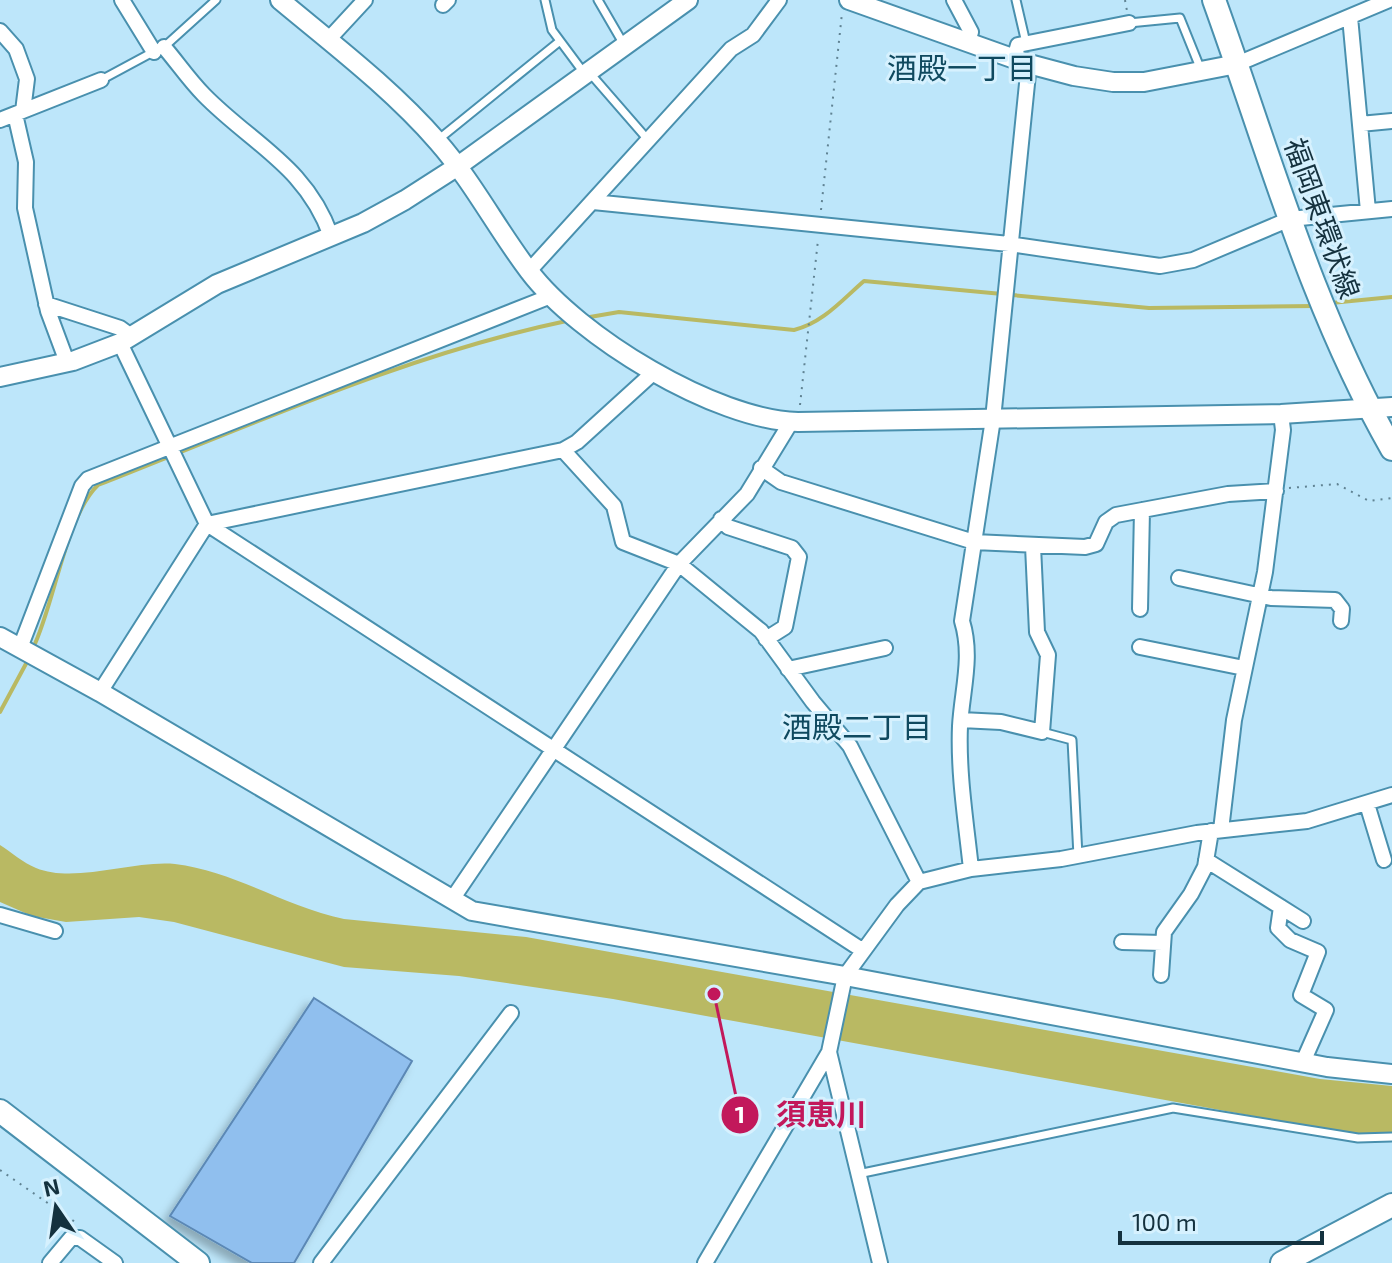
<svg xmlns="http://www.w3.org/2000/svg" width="1392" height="1263" viewBox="0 0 1392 1263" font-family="'Exo 2','Noto Sans JP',sans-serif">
	<defs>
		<filter id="shadow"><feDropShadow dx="-6" dy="6" stdDeviation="4" flood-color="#0004"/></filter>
	</defs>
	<rect width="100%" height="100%" fill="#bde6fa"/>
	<!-- water -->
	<path fill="#b9b963" d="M0 845C11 852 23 863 36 868 75 884 133 860 175 864 234 871 286 907 344 919L526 937 1320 1079 1392 1086V1133L1361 1134 1313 1127 613 999 459 976 344 967 174 922 139 917 66 922 32 916 0 902Z"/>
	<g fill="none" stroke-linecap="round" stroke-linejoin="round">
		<!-- stream -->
		<path stroke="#b9b963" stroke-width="4" d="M1331 303 1392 297
			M584 318 619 312 794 330C823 323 842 300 864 281L1149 308 1314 306
			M33 648C54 606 66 515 98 485 254 424 407 354 571 320
			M0 712 28 660"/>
	</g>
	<!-- building -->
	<path fill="#90bfee" stroke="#5b88b5" stroke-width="2" filter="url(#shadow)" d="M314 998 412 1061 294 1263H252L170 1216Z"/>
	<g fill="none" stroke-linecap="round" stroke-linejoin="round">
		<defs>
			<path id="service" d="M545 0 552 30 584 73
				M598 0 623 43
				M1016 0 1026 43
				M1129 23 1180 18 1201 70
				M164 47 216 0
				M589 72 649 141
				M101 80 153 52
				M439 139 560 41
				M1042 732 1072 740 1078 856
				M858 1174 1173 1108 1358 1138 1392 1137"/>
			<path id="minor" d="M122 0 154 52
				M954 0 971 32 968 42
				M443 5 448 0
				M1350 17 1368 211
				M0 31 16 49 27 79 23 111
				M328 40 365 0
				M164 47C177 62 189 80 204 95 252 144 306 166 331 236
				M1014 59 1018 45 1129 23
				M1237 64 1389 0
				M15 114 26 162 25 208 48 311 67 362
				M0 120 101 80
				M1360 124 1392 121
				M593 202 1009 244 1160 266 1193 260 1290 219 1392 209
				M529 271 731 49 753 35 779 0
				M46 304 120 328 131 336
				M120 343 207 524 862 950
				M563 450 614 506 623 542 679 564 761 631 813 702 850 746 919 882
				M761 468 781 482 974 542 1085 547 1096 544 1106 522 1116 515 1228 494 1276 491
				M721 519 728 527 792 548 799 557 785 627 766 639
				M1179 578 1271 598 1335 600 1342 609 1341 621
				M1140 609 1142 510
				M1140 647 1244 668
				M20 648 82 486 88 479 551 296
				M788 669 885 648
				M100 692 207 524 563 450 577 442 654 372
				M961 720 1001 722 1042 732 1048 655 1037 632 1033 546
				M1367 804 1384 860
				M1221 830 1234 720 1265 572 1283 430 1281 414
				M1206 860 1303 921
				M971 869C966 822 958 773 960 726 962 690 973 657 962 621L993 419 1029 64
				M453 898 679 564 747 494 791 422
				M1281 907 1278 928 1290 940 1318 952 1301 995 1326 1010 1303 1062
				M0 915 55 931
				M1122 942 1163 943
				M1161 975 1164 932 1191 894 1205 867 1211 831
				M829 1052 880 1263
				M50 1263 71 1238H80L115 1263
				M321 1263 511 1013
				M705 1263 829 1052 845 976 897 905 919 882 971 869 1061 859 1197 833 1307 821 1392 795"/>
			<path id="tertiary" d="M280 0C334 45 392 89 438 142 473 182 497 229 529 271 578 336 715 420 798 422L1281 414 1392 407
				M849 0 1029 64 1074 76 1113 82H1144L1237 64
				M0 377 73 361 120 343 217 284 363 223 405 200 458 166 688 0
				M0 637 100 692 472 911 845 976 1327 1067 1392 1074"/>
			<path id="primary" d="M1214 0C1269 152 1311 308 1392 449
				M0 1111 198 1263
				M1282 1263 1392 1205"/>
		</defs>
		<!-- service casing -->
		<use href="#service" stroke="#4990ae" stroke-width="11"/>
		<!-- minor casing -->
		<use href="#minor" stroke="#4990ae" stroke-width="18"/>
		<!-- tertiary casing -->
		<use href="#tertiary" stroke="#4990ae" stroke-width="22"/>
		<!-- primary casing -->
		<use href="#primary" stroke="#4990ae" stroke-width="26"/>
		<!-- path -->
		<path stroke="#608393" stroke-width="2" stroke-dasharray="2 6" stroke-linecap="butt" d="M1125 0 1127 11
			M821 210 842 13
			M800 405 818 240
			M1289 488 1337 484 1369 501 1392 498
			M0 1170 78 1224"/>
		<!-- service -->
		<use href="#service" stroke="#fff" stroke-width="7"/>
		<!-- minor -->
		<use href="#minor" stroke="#fff" stroke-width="14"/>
		<!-- tertiary -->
		<use href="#tertiary" stroke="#fff" stroke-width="18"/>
		<!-- primary -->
		<use href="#primary" stroke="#fff" stroke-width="22"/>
	</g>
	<g text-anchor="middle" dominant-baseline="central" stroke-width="6" stroke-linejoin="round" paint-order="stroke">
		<!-- street labels -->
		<g font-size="28" fill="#14313e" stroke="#d6f1fe">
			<text transform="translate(1323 218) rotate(70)">福岡東環状線</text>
		</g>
		<!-- neighbourhood labels -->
		<g font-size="30" fill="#0f495f" stroke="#d6f1fe">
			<text x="962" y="67">酒殿一丁目</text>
			<text x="857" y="726">酒殿二丁目</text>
		</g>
	</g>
	<!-- callouts -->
	<path fill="none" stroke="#c2185b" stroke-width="3" d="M714 994L740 1115"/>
	<g fill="#c2185b" stroke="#d6f1fe" stroke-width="3">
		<circle cx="714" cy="994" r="8"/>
		<circle cx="740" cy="1115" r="20"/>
	</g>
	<g font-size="24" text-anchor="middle" font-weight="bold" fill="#fff">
		<text x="740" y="1123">1</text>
	</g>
	<g font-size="30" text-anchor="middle" font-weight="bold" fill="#c2185b" stroke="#d6f1fe" stroke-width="6" stroke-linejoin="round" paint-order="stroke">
		<text x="821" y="1125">須恵川</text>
	</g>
	<!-- north arrow -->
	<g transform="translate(56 1207) rotate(347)" stroke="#d6f1fe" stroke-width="6" paint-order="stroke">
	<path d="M0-6L14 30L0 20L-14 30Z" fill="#14313e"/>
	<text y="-12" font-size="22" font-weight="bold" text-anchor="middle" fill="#14313e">N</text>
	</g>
	<!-- scale -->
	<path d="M1120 1231v12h202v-12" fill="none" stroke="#14313e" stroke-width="4"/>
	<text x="1132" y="1231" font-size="24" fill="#14313e" stroke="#d6f1fe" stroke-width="6" paint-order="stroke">100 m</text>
</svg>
